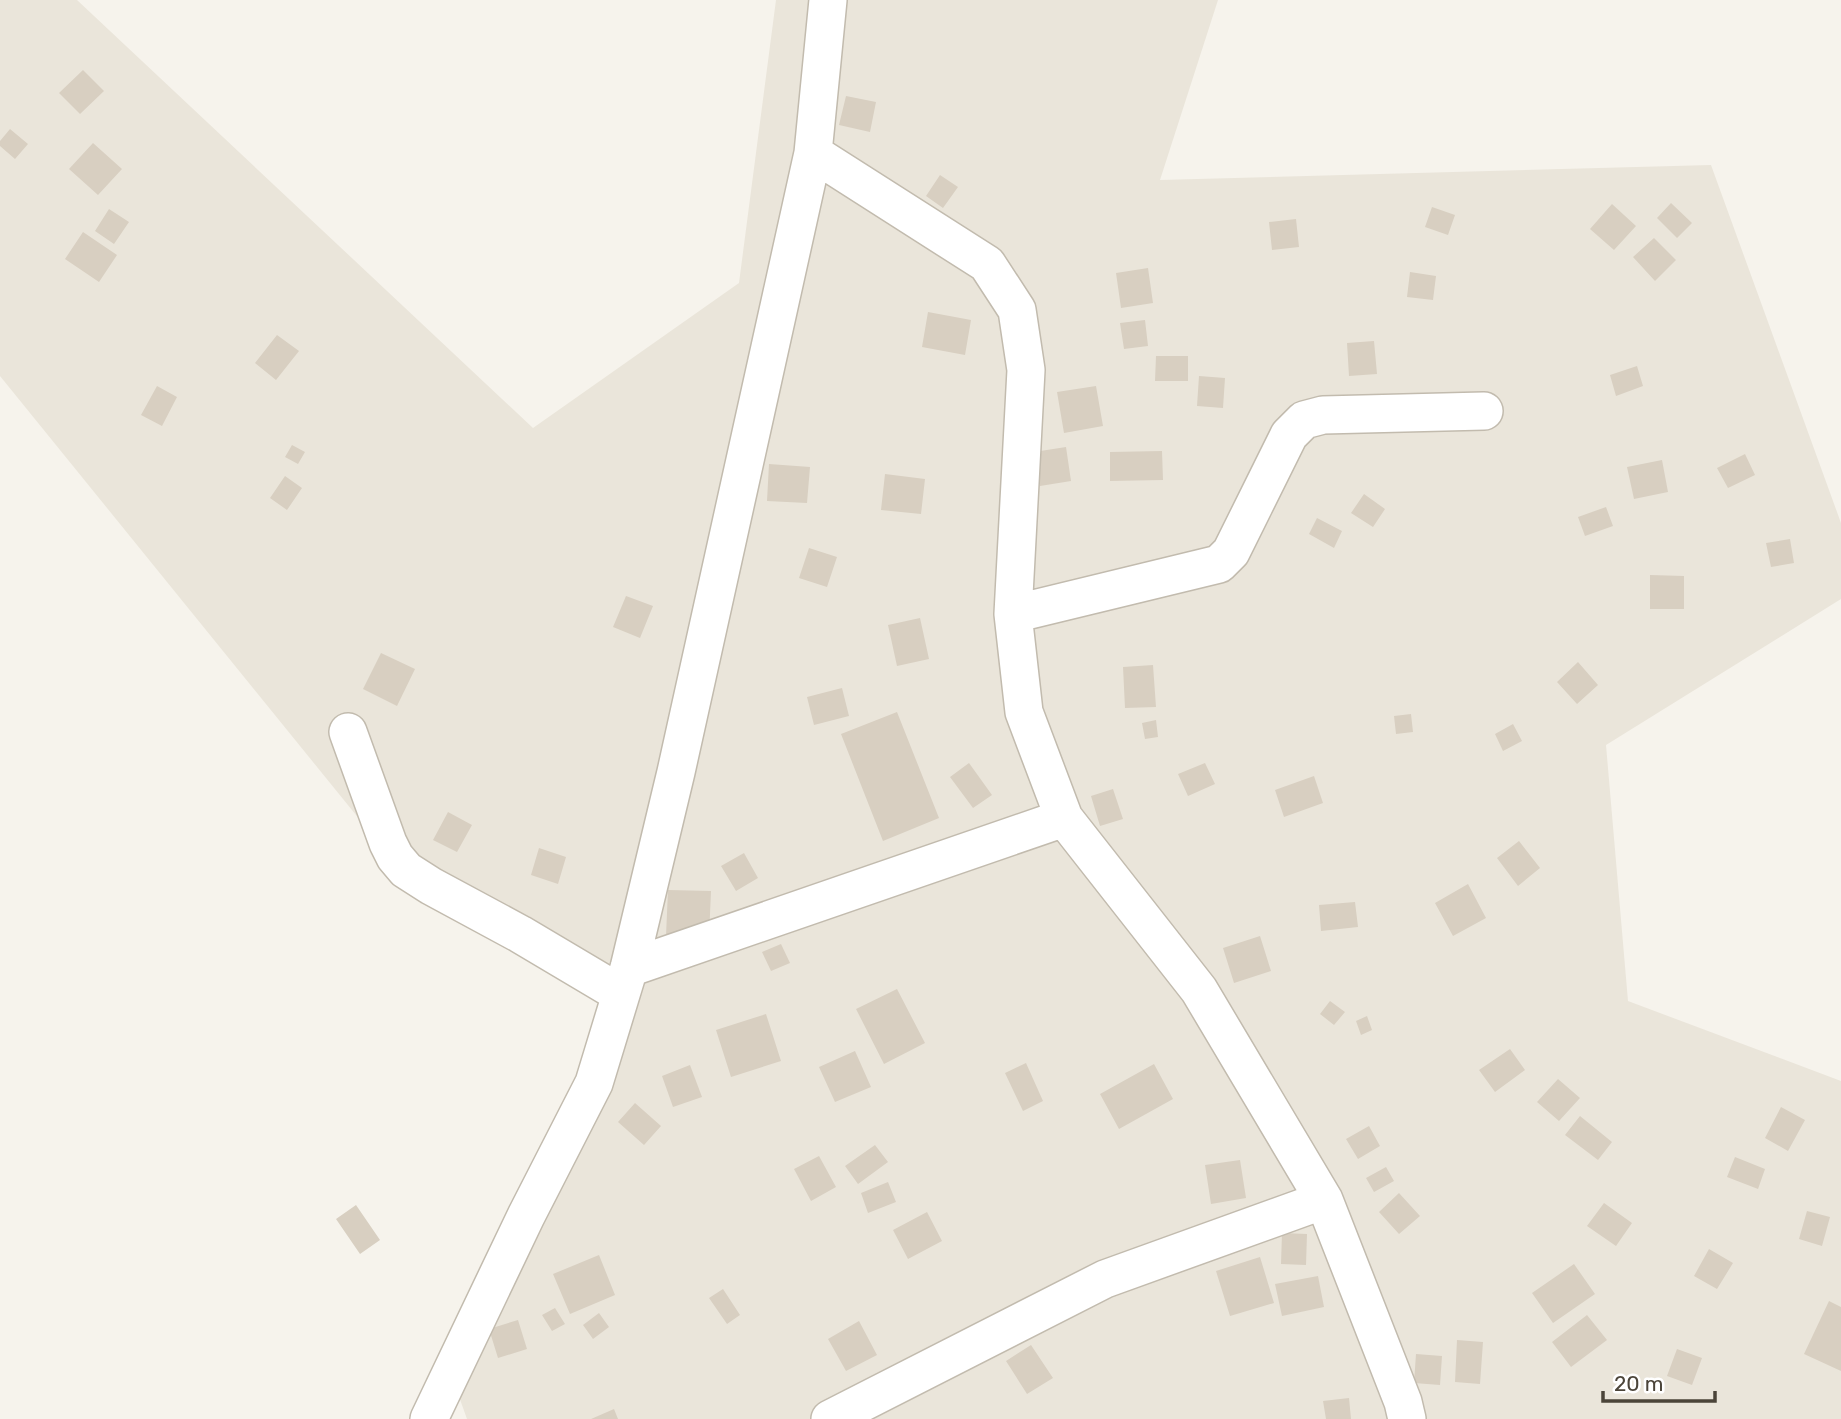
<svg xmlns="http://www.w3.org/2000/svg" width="1841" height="1419" viewBox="0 0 1841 1419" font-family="Rubik,sans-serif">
	<rect width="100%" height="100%" fill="#f6f3ec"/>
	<!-- residential -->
	<path fill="#eae5da" d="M0 0H77L533 428 739 283 776 0H1218L1160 180 1711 165 1841 523V599L1606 745 1628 1001 1841 1081V1419H467L443 1352 631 1023 386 852 0 376Z"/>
	<!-- building -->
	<path fill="#d8cfc1" d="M83 70 104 91 80 114 59 93Z
		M846 96 876 102 870 132 839 125Z
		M10 129 28 144 15 159 0 146V141Z
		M93 143 122 169 98 195 69 169Z
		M940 175 958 187 943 208 926 196Z
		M1671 203 1692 223 1677 238 1657 218Z
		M1612 204 1636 226 1614 250 1590 229Z
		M1432 207 1455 215 1448 235 1425 227Z
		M109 209 129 222 114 244 95 231Z
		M1296 219 1299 247 1272 250 1269 222Z
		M83 232 117 255 99 282 65 259Z
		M1654 238 1676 260 1655 281 1633 257Z
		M1148 268 1153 303 1121 308 1116 273Z
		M1410 272 1436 276 1433 300 1407 297Z
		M928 312 971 320 965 355 922 347Z
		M1145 320 1148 346 1124 349 1120 323Z
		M277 335 299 351 276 380 255 363Z
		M1374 341 1377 374 1349 376 1347 343Z
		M1156 356H1188V381H1155Z
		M1637 366 1643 386 1616 396 1610 375Z
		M1199 376 1225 378 1223 408 1197 406Z
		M157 386 177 397 162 426 141 415Z
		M1096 386 1103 426 1064 433 1057 392Z
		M292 445 305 452 298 464 285 457Z
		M1066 447 1071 481 1040 486 1034 452Z
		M1162 451 1163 480 1110 481V452Z
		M1745 454 1755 475 1728 488 1717 468Z
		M1662 460 1668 492 1634 499 1627 467Z
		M769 464 810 467 807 503 767 501Z
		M885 474 925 479 921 514 881 510Z
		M285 476 302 488 287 510 270 498Z
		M1364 494 1385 509 1373 527 1351 513Z
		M1606 507 1613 526 1585 536 1578 517Z
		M1317 518 1342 531 1334 548 1309 534Z
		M1790 539 1794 563 1771 567 1766 543Z
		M809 548 837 557 827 587 799 578Z
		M1650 575 1684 576V609H1650Z
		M626 596 653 606 640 638 613 627Z
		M920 618 929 659 897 666 888 625Z
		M381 653 415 669 397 706 363 689Z
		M1578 662 1598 685 1577 704 1557 682Z
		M1153 665 1156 707 1125 708 1123 667Z
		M842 688 849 716 814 725 807 697Z
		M897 712 939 818 883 841 841 734Z
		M1411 714 1413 732 1396 734 1394 716Z
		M1156 720 1158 737 1145 739 1142 723Z
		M1513 724 1522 741 1503 751 1495 734Z
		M969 763 992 795 973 808 950 777Z
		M1205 763 1215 784 1188 796 1178 774Z
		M1314 776 1323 803 1284 817 1275 790Z
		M1113 789 1123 819 1100 826 1091 796Z
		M448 812 472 825 457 852 433 840Z
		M1519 841 1540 868 1518 886 1497 858Z
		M539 848 566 857 558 884 531 875Z
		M744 853 758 878 736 891 721 866Z
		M1468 884 1486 918 1453 936 1435 903Z
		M668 890 711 891 709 937 666 936Z
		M1355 902 1358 927 1321 931 1319 905Z
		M1260 936 1271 971 1234 983 1223 948Z
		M781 944 790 963 771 971 762 952Z
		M897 989 925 1043 884 1064 856 1009Z
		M1330 1001 1345 1012 1334 1025 1320 1014Z
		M766 1014 781 1061 731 1077 716 1030Z
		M1367 1016 1372 1030 1361 1035 1356 1021Z
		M1510 1049 1525 1070 1495 1092 1479 1070Z
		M855 1051 871 1087 835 1102 819 1067Z
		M1026 1063 1043 1101 1023 1111 1005 1073Z
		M1154 1064 1173 1099 1119 1129 1100 1094Z
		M690 1065 702 1097 673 1107 662 1076Z
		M1558 1079 1580 1098 1559 1121 1537 1102Z
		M635 1103 661 1126 644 1145 618 1122Z
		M1781 1107 1805 1120 1788 1151 1765 1138Z
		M1580 1116 1612 1142 1598 1160 1565 1135Z
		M1369 1126 1380 1146 1358 1159 1346 1139Z
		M875 1145 888 1162 858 1184 845 1166Z
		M819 1156 836 1187 811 1201 794 1169Z
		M1735 1157 1765 1169 1758 1189 1727 1177Z
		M1240 1160 1246 1198 1211 1204 1205 1165Z
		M1386 1167 1394 1181 1374 1192 1366 1178Z
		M888 1182 896 1202 868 1213 861 1193Z
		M1399 1193 1420 1216 1399 1234 1379 1212Z
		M1604 1203 1632 1223 1616 1246 1587 1226Z
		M356 1205 380 1240 360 1254 336 1219Z
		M1807 1211 1830 1217 1822 1246 1799 1239Z
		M927 1212 942 1241 908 1259 893 1230Z
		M1282 1233 1307 1234 1306 1265 1281 1264Z
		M1709 1249 1733 1263 1717 1289 1694 1276Z
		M599 1255 615 1295 570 1314 553 1274Z
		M1260 1257 1274 1303 1230 1316 1216 1271Z
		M1574 1264 1595 1294 1553 1323 1532 1293Z
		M1318 1276 1324 1307 1282 1316 1275 1284Z
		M723 1289 740 1315 727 1324 709 1298Z
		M1829 1301 1841 1307V1371L1804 1354Z
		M555 1308 565 1324 552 1331 542 1315Z
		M599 1313 609 1327 593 1339 583 1325Z
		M1587 1315 1607 1340 1571 1367 1552 1342Z
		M518 1320 527 1349 498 1358 489 1329Z
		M859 1321 877 1355 846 1371 828 1339Z
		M1457 1340 1483 1342 1480 1384 1455 1382Z
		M1031 1345 1053 1378 1027 1394 1006 1361Z
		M1677 1349 1702 1358 1692 1385 1667 1376Z
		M1416 1354 1442 1356 1440 1385 1414 1383Z
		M1349 1398 1351 1419H1326L1323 1401Z
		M614 1409 618 1419H591Z"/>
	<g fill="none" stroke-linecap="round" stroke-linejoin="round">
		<defs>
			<path id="minor" d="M813 153 987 264 1017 310 1026 370 1013 614 1024 712 1064 818 1199 990 1324 1200 1403 1402 1407 1419
				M1013 614 1219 564 1231 552 1289 435 1304 420 1323 415 1484 411
				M348 732 388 843 395 857 406 870 431 886 520 934 621 994
				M629 968 1064 818
				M429 1419 526 1216 594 1083 629 968 676 772 813 153 828 0
				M830 1419 1105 1279 1324 1200"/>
		</defs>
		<!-- minor casing -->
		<use href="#minor" stroke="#c2bbae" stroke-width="40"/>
		<!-- minor -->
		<use href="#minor" stroke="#fff" stroke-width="37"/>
	</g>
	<!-- scale -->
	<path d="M1603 1391v10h112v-10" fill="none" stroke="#4b4439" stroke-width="3.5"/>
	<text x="1614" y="1391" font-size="21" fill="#4b4439" stroke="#ffffff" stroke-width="5" paint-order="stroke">20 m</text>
</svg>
